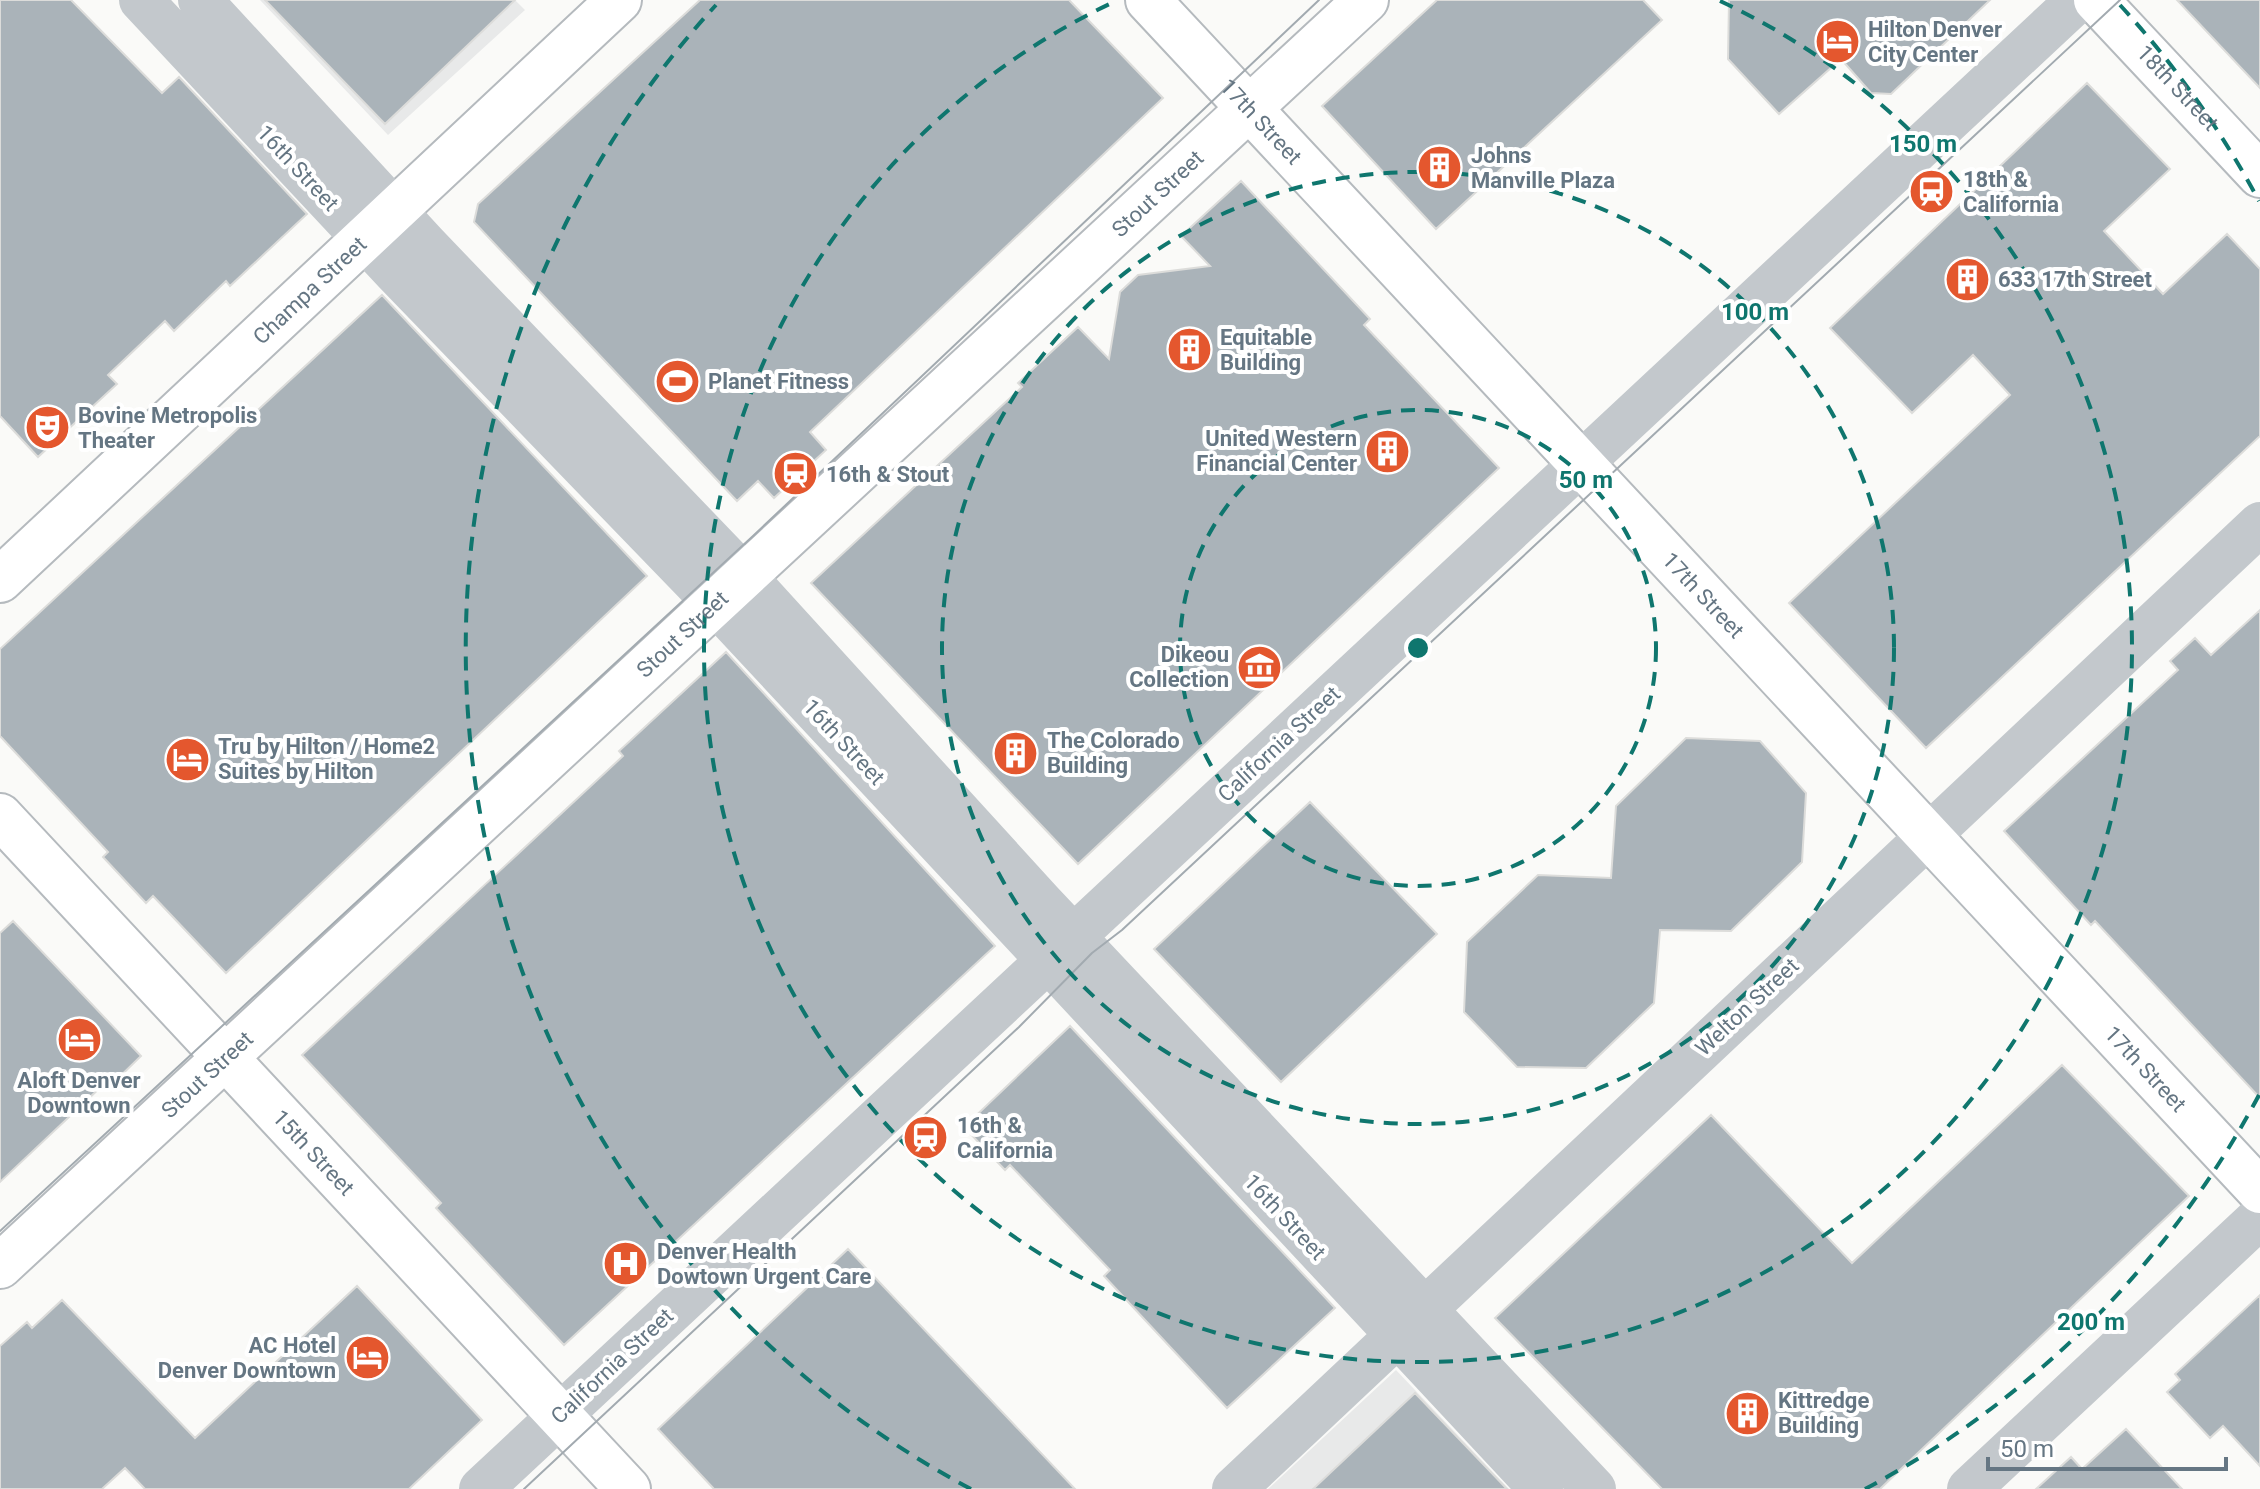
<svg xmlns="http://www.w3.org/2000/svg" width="2260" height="1489" viewBox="0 0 2260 1489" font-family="Roboto,sans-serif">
	<rect width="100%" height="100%" fill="#fafaf8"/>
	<!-- built -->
	<path fill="#e8e9e9" d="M260 0H515L525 10 388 135Z
		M1396 1370 1509 1489H1268Z"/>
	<!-- building -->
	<path fill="#aab3b9" stroke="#dcdcda" stroke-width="2" d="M0 0H71L162 93 179 77 307 214 230 286 226 281 174 331 165 321 108 375 117 384 38 457 0 416Z
		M265 0H515L385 124Z
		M700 0H1069L1163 98 810 432 826 450 774 498 758 481 737 501 474 222 478 204Z
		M1437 0H1643L1662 20 1436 229 1322 106Z
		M1729 0H1990L1891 94 1871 93 1841 59 1779 114 1728 59Z
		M2177 0H2260V88Z
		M2087 83 2170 169 2104 231 2163 294 2227 234 2260 269V436L1926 748 1789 603 2010 395 1973 355 1912 413 1830 328Z
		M1241 181 1370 319 1364 325 1499 468 1078 864 811 583 1022 387 1018 383 1078 327 1109 359 1120 292 1138 275 1210 266 1181 236Z
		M382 295 647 576 226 973 153 896 146 903 103 857 108 852 0 736V649Z
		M2260 610V1098L2095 921 2091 925 2004 831 2178 670 2170 661 2195 638 2211 655Z
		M726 652 995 946 564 1345 436 1208 441 1203 302 1055 623 756 619 751Z
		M1686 738 1760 741 1806 793 1802 862 1731 931 1660 930 1654 1003 1586 1068 1517 1067 1464 1012 1467 942 1538 875 1611 878 1616 806Z
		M1310 802 1437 934 1281 1082 1154 949Z
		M13 921 141 1056 107 1089 103 1085 0 1182V933Z
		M1070 1026 1335 1308 1227 1408 1104 1276 1110 1270 1010 1165 1005 1170 964 1127Z
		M2062 1065 2189 1196 1880 1489H1662L1495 1318 1711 1115 1852 1263Z
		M848 1249 1075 1489H714L658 1429Z
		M357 1286 482 1420 409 1489H145L125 1468 102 1489H0V1346L27 1322 32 1328 62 1300 195 1438Z
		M2260 1295V1466L2223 1426 2210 1438 2167 1392 2180 1380 2175 1374Z
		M1415 1393 1507 1489H1313Z
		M2126 1429 2182 1489H2036L2071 1457 2082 1469Z"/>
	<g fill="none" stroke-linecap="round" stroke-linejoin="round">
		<defs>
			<g id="major">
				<path id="s1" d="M1148 0 2260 1191"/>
				<path id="s2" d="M2096 0 2260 175"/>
				<path id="s3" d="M0 580 619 0"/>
				<path id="s4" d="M0 816 628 1489"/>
				<path id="s5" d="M0 1266 1366 0"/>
			</g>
		</defs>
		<!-- major casing -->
		<use href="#major" stroke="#b5babe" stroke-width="48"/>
		<!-- minor -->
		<path stroke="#c3c8cc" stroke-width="44" d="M141 0 396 273 715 603 1541 1489
			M200 0 426 245 744 576 1041 902 1594 1489
			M481 1489 2078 0
			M1234 1489 2260 524
			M1969 1489 2260 1217"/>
		<!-- major -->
		<use href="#major" stroke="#fff" stroke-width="44"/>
		<!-- tram -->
		<path stroke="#a2aab0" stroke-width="2" d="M0 1231 753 536 1319 0
			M524 1489 1019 1027 1092 953 1122 930 2120 0"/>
	</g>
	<!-- distance rings -->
	<g fill="none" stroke="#0f766e" stroke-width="4" stroke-dasharray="14 10">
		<circle cx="1418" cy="648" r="238"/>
		<circle cx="1418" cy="648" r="476"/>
		<path d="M1720 1A714 714 0 1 1 1116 1"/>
		<path d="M2259 1095A952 952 0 0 1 1865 1489M971 1489A952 952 0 0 1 716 5M2120 5A952 952 0 0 1 2259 201"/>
	</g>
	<!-- icons -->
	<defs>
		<symbol id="hotel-disc" viewBox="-11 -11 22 22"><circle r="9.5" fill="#e4572e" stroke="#fff"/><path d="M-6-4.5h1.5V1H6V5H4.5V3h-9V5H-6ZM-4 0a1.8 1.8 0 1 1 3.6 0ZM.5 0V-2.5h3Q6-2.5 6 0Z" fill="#fff"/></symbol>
		<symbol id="building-disc" viewBox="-11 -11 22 22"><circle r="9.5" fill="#e4572e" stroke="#fff"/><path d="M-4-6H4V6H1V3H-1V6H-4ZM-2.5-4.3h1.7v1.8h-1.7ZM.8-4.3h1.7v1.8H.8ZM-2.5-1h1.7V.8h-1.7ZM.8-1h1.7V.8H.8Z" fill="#fff"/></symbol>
		<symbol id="station-disc" viewBox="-11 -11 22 22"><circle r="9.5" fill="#e4572e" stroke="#fff"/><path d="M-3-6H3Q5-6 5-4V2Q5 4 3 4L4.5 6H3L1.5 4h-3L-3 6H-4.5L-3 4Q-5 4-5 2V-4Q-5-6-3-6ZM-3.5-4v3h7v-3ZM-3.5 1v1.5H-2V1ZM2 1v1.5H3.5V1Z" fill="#fff"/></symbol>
		<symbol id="stadium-disc" viewBox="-11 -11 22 22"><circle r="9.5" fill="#e4572e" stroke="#fff"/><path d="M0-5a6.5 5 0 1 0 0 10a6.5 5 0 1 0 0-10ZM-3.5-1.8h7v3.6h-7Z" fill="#fff"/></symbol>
		<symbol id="theatre-disc" viewBox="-11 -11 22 22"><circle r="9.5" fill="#e4572e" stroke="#fff"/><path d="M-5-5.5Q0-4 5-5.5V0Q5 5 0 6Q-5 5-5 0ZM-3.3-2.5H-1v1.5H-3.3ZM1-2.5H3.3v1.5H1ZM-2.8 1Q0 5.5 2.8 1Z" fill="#fff"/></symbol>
		<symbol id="museum-disc" viewBox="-11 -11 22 22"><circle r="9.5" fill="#e4572e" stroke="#fff"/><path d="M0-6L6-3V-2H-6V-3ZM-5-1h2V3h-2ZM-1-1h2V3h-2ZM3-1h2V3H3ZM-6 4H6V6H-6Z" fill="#fff"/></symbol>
		<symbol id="hospital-disc" viewBox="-11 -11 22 22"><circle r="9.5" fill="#e4572e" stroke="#fff"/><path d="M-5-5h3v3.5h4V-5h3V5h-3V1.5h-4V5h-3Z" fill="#fff"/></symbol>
	</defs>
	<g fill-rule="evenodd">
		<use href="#hotel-disc" x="1812" y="16" width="51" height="51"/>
		<use href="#building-disc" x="1414" y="142" width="51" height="51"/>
		<use href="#station-disc" x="1906" y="166" width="51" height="51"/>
		<use href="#building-disc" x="1942" y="254" width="51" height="51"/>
		<use href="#building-disc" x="1164" y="324" width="51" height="51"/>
		<use href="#stadium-disc" x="652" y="356" width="51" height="51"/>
		<use href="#theatre-disc" x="22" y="402" width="51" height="51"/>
		<use href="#building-disc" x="1362" y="426" width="51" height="51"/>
		<use href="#station-disc" x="770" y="448" width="51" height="51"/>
		<use href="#museum-disc" x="1234" y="642" width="51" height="51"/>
		<use href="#building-disc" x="990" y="728" width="51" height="51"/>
		<use href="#hotel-disc" x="162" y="734" width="51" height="51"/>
		<use href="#hotel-disc" x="54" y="1014" width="51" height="51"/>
		<use href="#station-disc" x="900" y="1112" width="51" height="51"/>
		<use href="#hospital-disc" x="600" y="1238" width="51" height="51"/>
		<use href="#hotel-disc" x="342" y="1332" width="51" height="51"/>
		<use href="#building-disc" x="1722" y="1388" width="51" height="51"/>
	</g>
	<g text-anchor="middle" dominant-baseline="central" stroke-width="8" stroke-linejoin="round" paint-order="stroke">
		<!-- poi labels -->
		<g font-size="22" font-weight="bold" fill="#657683" stroke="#fff" text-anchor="start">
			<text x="1868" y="29">Hilton Denver<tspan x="1868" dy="25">City Center</tspan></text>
			<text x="1471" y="155">Johns<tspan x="1471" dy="25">Manville Plaza</tspan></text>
			<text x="1963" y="179">18th &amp;<tspan x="1963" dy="25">California</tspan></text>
			<text x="1998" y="279">633 17th Street</text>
			<text x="1220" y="337">Equitable<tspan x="1220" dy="25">Building</tspan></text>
			<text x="708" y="381">Planet Fitness</text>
			<text x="78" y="415">Bovine Metropolis<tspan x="78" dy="25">Theater</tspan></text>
			<text x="1357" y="438" text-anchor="end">United Western<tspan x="1357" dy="25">Financial Center</tspan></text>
			<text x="826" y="474">16th &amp; Stout</text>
			<text x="1229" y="654" text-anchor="end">Dikeou<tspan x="1229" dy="25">Collection</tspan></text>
			<text x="1047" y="740">The Colorado<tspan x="1047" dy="25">Building</tspan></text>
			<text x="218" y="746">Tru by Hilton / Home2<tspan x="218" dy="25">Suites by Hilton</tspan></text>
			<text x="79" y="1080" text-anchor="middle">Aloft Denver<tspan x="79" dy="25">Downtown</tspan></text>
			<text x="957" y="1125">16th &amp;<tspan x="957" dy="25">California</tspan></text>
			<text x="657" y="1251">Denver Health<tspan x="657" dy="25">Dowtown Urgent Care</tspan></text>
			<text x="336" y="1345" text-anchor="end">AC Hotel<tspan x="336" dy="25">Denver Downtown</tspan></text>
			<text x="1778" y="1400">Kittredge<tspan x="1778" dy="25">Building</tspan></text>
		</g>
		<!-- street labels -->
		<g font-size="22" fill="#657683" stroke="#fff">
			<text stroke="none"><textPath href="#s2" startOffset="120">18th Street</textPath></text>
			<text stroke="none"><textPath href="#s1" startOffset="166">17th Street</textPath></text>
			<text transform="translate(298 168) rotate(47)">16th Street</text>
			<text stroke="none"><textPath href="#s5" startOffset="1578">Stout Street</textPath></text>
			<text stroke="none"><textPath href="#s3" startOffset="424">Champa Street</textPath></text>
			<text stroke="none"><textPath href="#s1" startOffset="814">17th Street</textPath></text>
			<text stroke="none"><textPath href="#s5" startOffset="930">Stout Street</textPath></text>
			<text transform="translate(844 742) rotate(47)">16th Street</text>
			<text transform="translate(1279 744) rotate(-43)">California Street</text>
			<text transform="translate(1747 1007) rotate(-43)">Welton Street</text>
			<text stroke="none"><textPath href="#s1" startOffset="1462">17th Street</textPath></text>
			<text stroke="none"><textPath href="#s5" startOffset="282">Stout Street</textPath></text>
			<text stroke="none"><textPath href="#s4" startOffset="460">15th Street</textPath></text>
			<text transform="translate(1285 1217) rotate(47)">16th Street</text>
			<text transform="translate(612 1366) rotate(-43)">California Street</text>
		</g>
	</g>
	<circle cx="1418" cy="648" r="12" fill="#0f766e" stroke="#fff" stroke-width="4"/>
	<g font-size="24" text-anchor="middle" font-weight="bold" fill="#0f766e" stroke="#fff" stroke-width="8" stroke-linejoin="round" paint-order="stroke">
		<text x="1923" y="152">150 m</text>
		<text x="1755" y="320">100 m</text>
		<text x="1586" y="488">50 m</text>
		<text x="2091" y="1330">200 m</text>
	</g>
	<!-- scale -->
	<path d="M1988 1457v12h238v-12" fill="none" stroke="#657683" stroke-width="4"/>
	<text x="2000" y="1457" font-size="24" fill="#657683" stroke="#ffffff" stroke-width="6" paint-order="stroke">50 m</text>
</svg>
